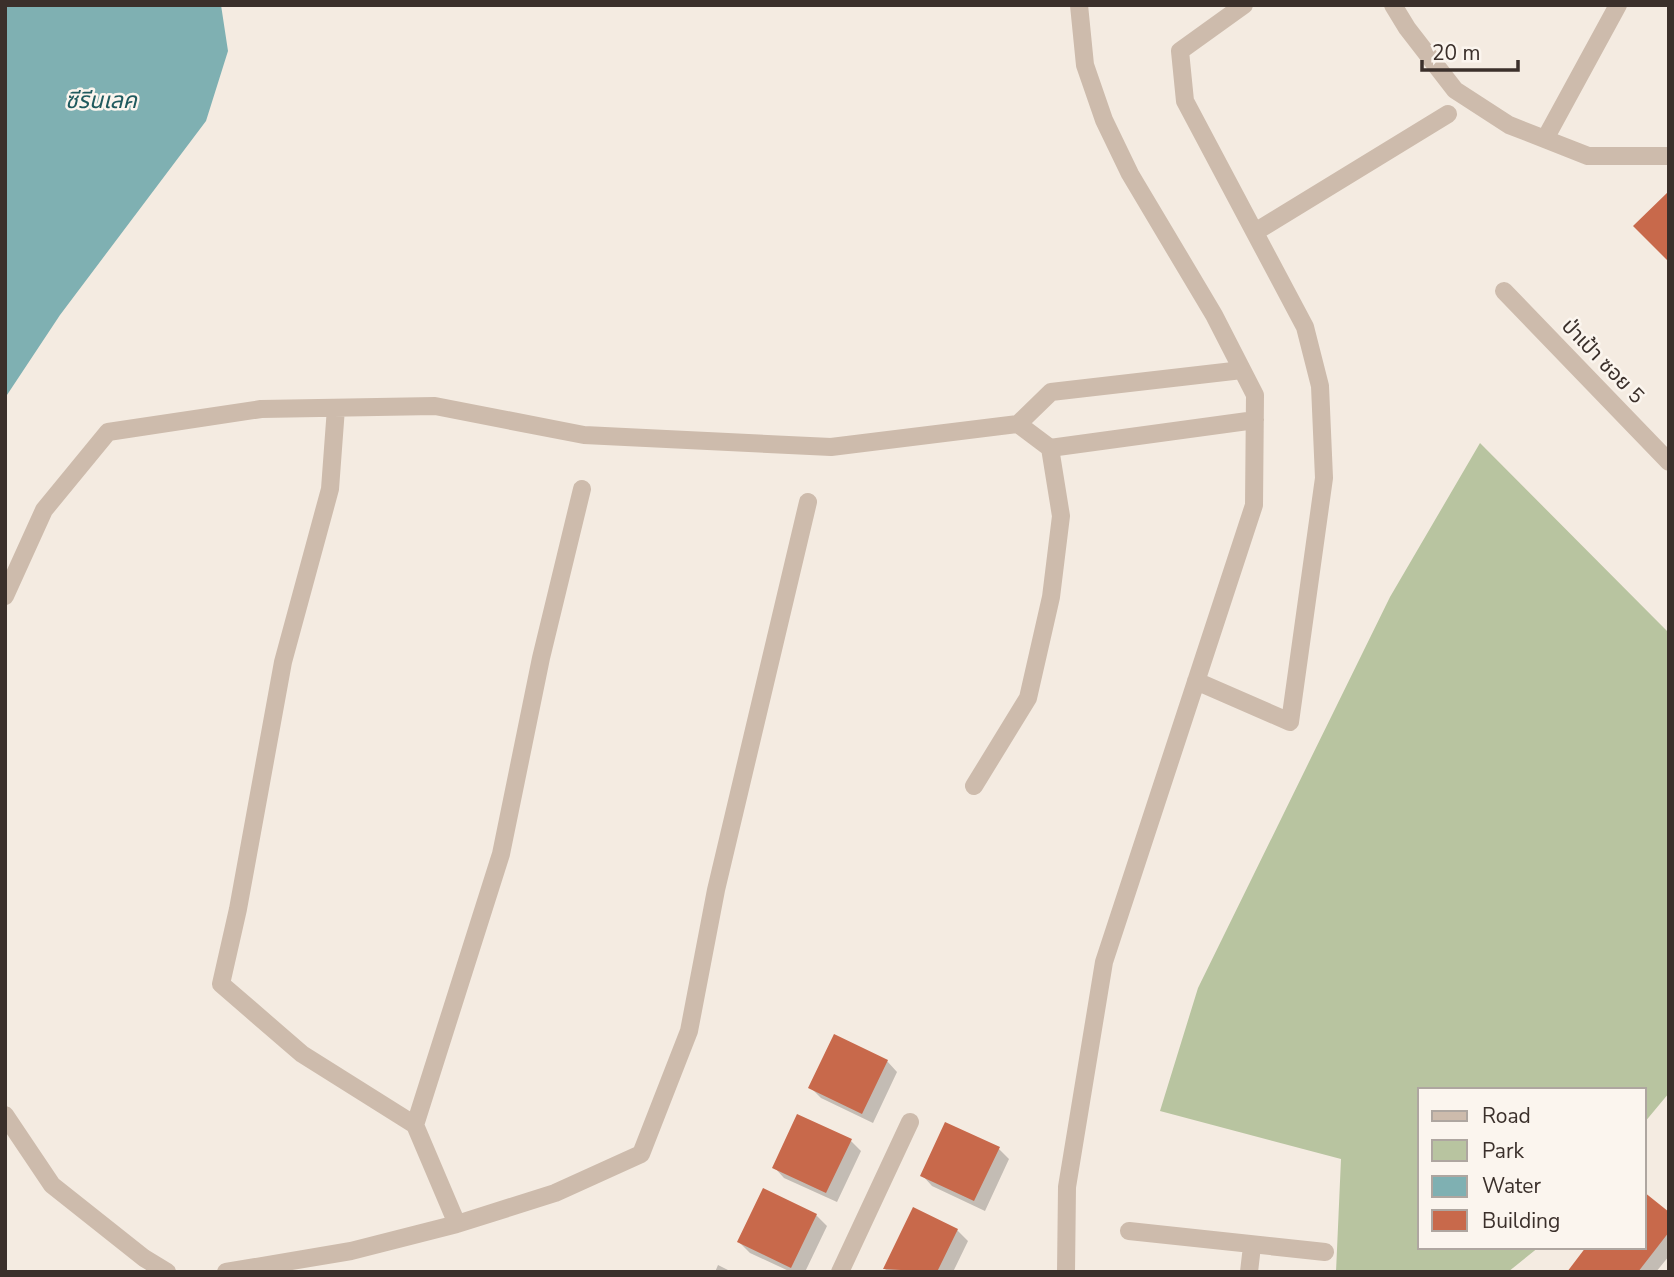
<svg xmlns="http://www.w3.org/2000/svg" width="1674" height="1277" viewBox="0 0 1674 1277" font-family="'Nunito Sans','Noto Sans Thai',sans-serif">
	<rect width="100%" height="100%" fill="#f4ebe1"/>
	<!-- green -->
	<path fill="#b8c4a0" d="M1480 443 1669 633V1093L1644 1123V1090H1420V1247H1539L1508 1272H1336L1341 1159 1160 1111 1198 988 1390 597Z"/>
	<!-- water -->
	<path fill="#7fb0b2" d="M5 5H221L228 51 206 121 60 315 5 398Z"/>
	<!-- shadow -->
	<path fill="#0003" d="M887 1061 897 1072 873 1123 821 1098 810 1087Z
		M851 1141 861 1151 837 1202 784 1178 774 1167Z
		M999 1149 1009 1159 985 1211 932 1186 922 1175Z
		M1669 1214V1256L1656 1272H1569L1644 1247Z
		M816 1215 827 1226 805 1272H791L750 1253 739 1242Z
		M957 1230 968 1241 953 1272H888L885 1269Z
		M718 1265 732 1272H715Z"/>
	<!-- building -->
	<path fill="#c8694b" d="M1669 191V262L1633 226Z
		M834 1034 888 1060 862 1114 808 1088Z
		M797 1114 852 1139 826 1193 772 1168Z
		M945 1122 1000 1147 974 1201 920 1176Z
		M763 1188 817 1214 791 1268 737 1242Z
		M1644 1192 1669 1212V1232L1638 1272H1567L1586 1247H1644Z
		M913 1207 958 1229 937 1272 883 1269Z"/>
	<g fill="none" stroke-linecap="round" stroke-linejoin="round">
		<!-- minor -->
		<path stroke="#cdbbac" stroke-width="18" d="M1393 5 1407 28 1455 90 1509 125 1588 156H1669
			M1545 139 1618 5
			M1255 232 1448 114
			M1504 291 1669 462
			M336 408 330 489 283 662 238 909 221 984 302 1054 415 1125
			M1018 424 1050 448 1255 420
			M5 596 44 510 108 432 261 409 435 406 584 435 831 447 1018 424 1051 392 1242 370
			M1196 681 1290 722 1324 478 1320 386 1305 327 1185 101 1180 51 1244 5
			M974 786 1028 698 1051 597 1061 516 1050 448
			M5 1115 52 1185 144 1258 167 1272
			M457 1224 555 1193 641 1154 689 1031 716 890 808 502
			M1129 1231 1325 1252
			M226 1272 351 1251 457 1224 415 1125 501 854 541 658 582 489
			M840 1272 910 1122
			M1066 1272 1067 1187 1104 962 1254 505 1255 395 1214 315 1130 174 1104 120 1085 65 1079 5
			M1249 1272 1252 1246"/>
	</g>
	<g text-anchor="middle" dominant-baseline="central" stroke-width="5" stroke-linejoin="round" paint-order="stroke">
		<!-- street labels -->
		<g font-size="21" fill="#3b302b" stroke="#fbf5ee">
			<text transform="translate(1603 361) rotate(46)">ป่าเป้า ซอย 5</text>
		</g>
		<!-- water labels -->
		<g font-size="23" font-style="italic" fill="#1f5a5e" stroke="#fbf5ee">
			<text x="101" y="100">ซีรีนเลค</text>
		</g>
	</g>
	<!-- border -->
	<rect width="1674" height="1277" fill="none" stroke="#3b302b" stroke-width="14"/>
	<!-- legend -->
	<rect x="1418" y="1088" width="228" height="161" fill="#fbf5ee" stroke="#aea6a0" stroke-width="2"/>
	<rect x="1432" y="1111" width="35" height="10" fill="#cdbbac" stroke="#aea6a0" stroke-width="2"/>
	<text x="1482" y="1123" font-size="21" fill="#3b302b">Road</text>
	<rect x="1432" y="1140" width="35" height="21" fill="#b8c4a0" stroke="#aea6a0" stroke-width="2"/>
	<text x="1482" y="1158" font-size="21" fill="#3b302b">Park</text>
	<rect x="1432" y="1176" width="35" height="21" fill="#7fb0b2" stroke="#aea6a0" stroke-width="2"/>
	<text x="1482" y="1193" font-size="21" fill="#3b302b">Water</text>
	<rect x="1432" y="1210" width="35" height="21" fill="#c8694b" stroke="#aea6a0" stroke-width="2"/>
	<text x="1482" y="1228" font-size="21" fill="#3b302b">Building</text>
	<!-- scale -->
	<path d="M1422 60v10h96v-10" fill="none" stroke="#3b302b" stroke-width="3.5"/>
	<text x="1432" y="60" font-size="21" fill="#3b302b" stroke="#fbf5ee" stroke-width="5" paint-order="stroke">20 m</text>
</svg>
